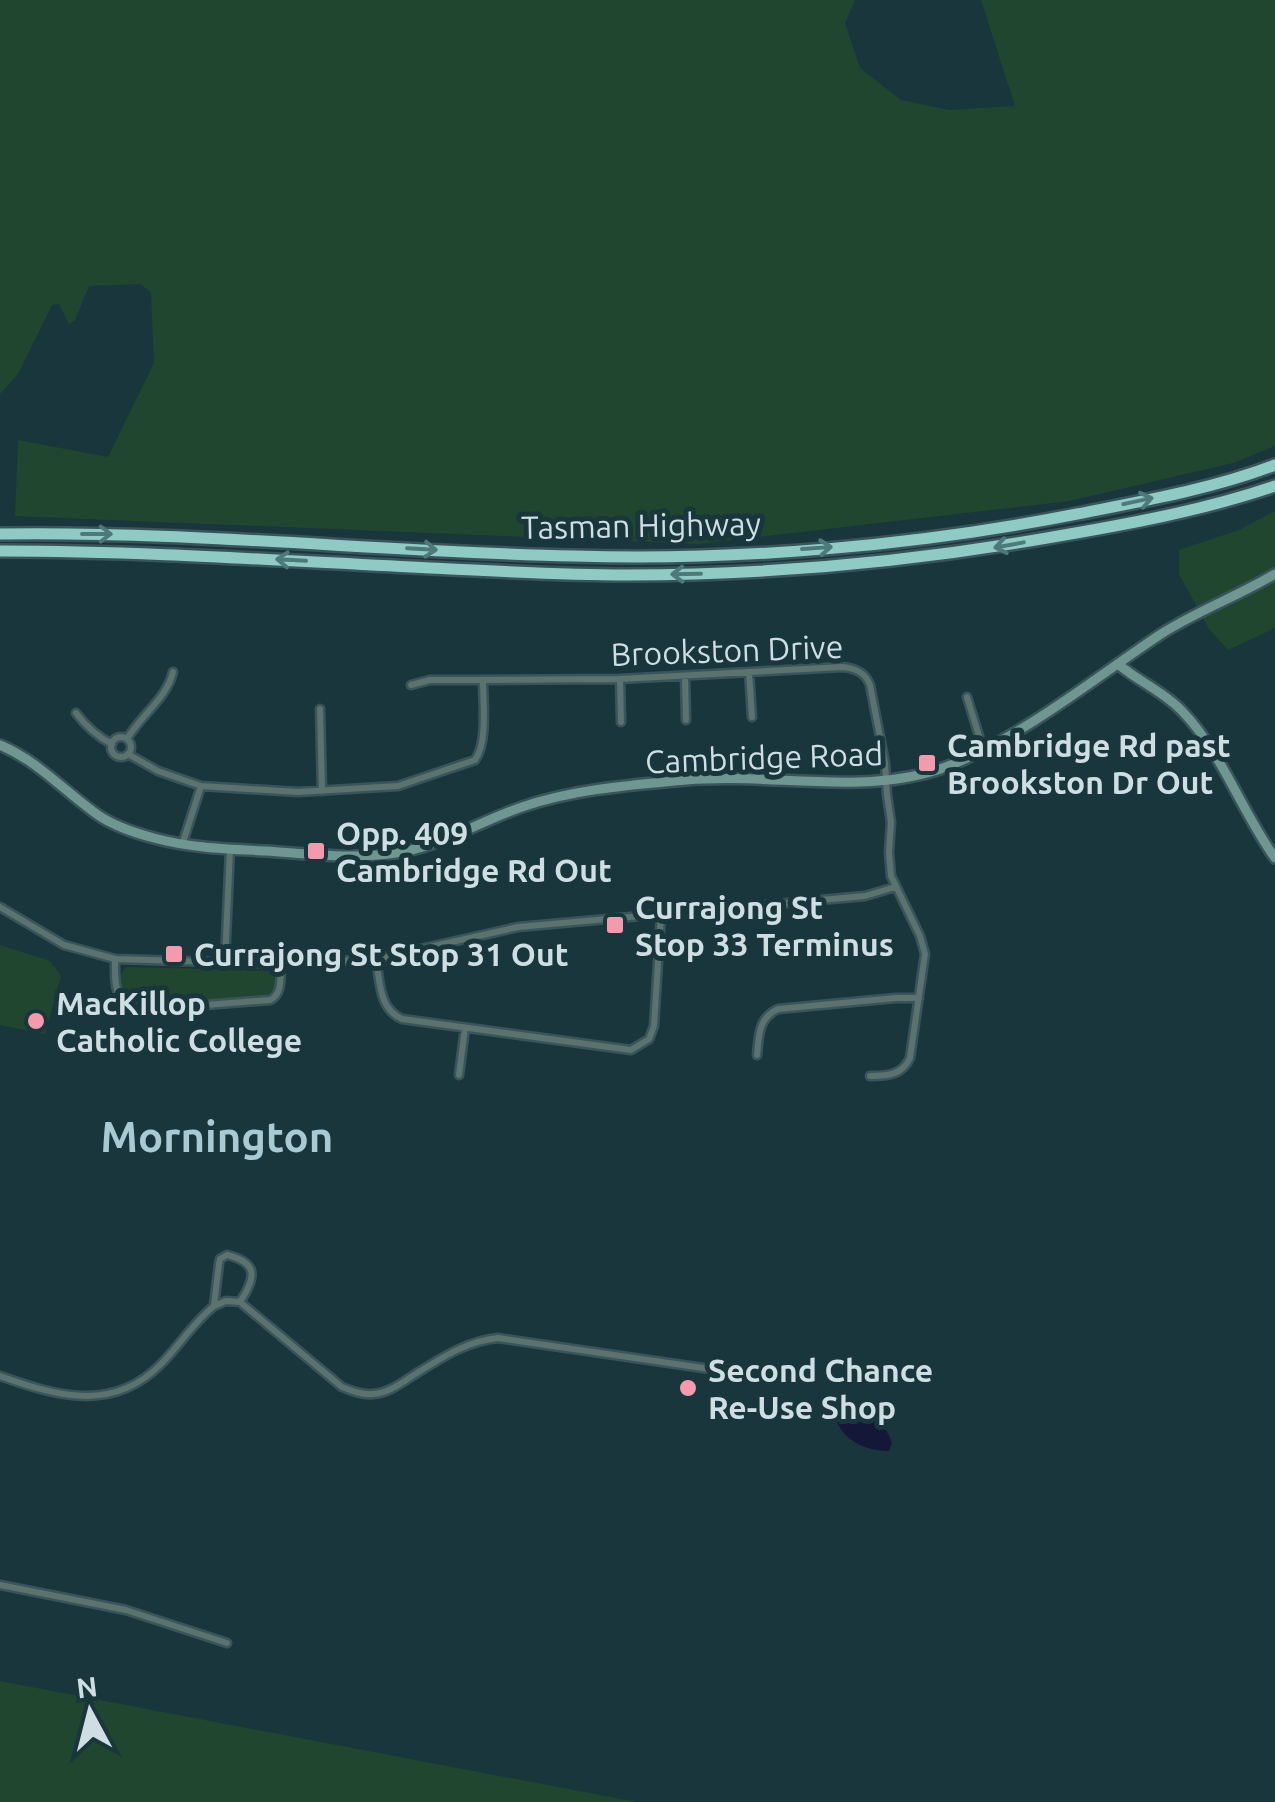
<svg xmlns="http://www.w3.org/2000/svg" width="1275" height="1802" viewBox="0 0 1275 1802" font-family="Ubuntu,sans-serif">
	<rect width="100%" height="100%" fill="#19363d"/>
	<!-- green -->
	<path fill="#214630" d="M0 0H855L845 23 860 68 901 100 949 110 1015 106 981 0H1275V446L1233 463 1069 501 698 544 15 516 18 440 108 457 154 363 151 293 141 284 89 286 75 320 69 324 59 304 52 305 18 374 0 394Z
		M1275 511V628L1228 650 1209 629 1179 574V550L1239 530Z
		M0 945 50 961 61 976 45 1034 0 1025Z
		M126 967 271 971 275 977V989L267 996 140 1005C123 999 113 981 126 967Z
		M0 1681 637 1802H0Z"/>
	<!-- water -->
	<path fill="#141737" d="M841 1393C863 1402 884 1420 892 1443L889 1451C856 1451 828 1431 835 1394Z"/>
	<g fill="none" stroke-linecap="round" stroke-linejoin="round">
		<defs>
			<path id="minor" d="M749 672 752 717
				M685 676 686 720
				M620 679 621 722
				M483 680 620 679 842 667C855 668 865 672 870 685L885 763 887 795 891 822 889 852 891 876 920 936 925 954 910 1058C902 1075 888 1076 870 1076
				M967 697 983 749
				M320 709 322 791
				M76 713C85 725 98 737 112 744
				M111 747a10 10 0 1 1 20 0a10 10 0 1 1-20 0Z
				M127 739C141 715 167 698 173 672
				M128 754 158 771 201 786 298 792 398 786 475 760C488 742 483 702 483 680H430L411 685
				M182 845 201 786
				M0 907 64 945 115 959 281 964 376 959 518 927 865 896 895 887
				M115 959C115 985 113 1004 143 1010L270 1000C283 994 280 977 281 964
				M376 959C380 982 379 1009 402 1019L631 1050 649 1039 654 1026 661 915
				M225 961 230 849
				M757 1055C759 1036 758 1018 778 1009L896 998H919
				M459 1075 465 1028
				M240 1302 342 1387C352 1391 362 1395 373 1394 390 1393 404 1381 417 1373 443 1357 467 1341 498 1338L710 1369
				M214 1305 219 1264 220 1259 227 1255C260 1263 255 1279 240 1302
				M0 1376C56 1396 113 1413 161 1364 179 1346 193 1323 214 1306L226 1301 240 1302
				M0 1585 126 1610 227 1643"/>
			<path id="secondary" d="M1118 664C1139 682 1163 691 1182 711 1221 751 1242 812 1275 858
				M0 745C38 761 64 791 98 815 114 826 135 833 154 838 190 848 229 849 266 851 311 854 357 860 402 852 445 844 481 821 522 807 574 789 632 785 686 780 775 772 872 799 956 763 1030 731 1095 678 1161 634 1197 611 1238 596 1275 574"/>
			<path id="motorway" d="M0 534C192 531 382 552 574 556 739 561 915 546 1077 514 1143 501 1212 489 1275 465
				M0 551C144 551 287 561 430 568 495 571 561 575 626 575 767 575 908 562 1047 538 1123 525 1202 511 1275 486"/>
		</defs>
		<!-- minor casing -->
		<use href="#minor" stroke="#3a545b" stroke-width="11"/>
		<!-- secondary casing -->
		<use href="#secondary" stroke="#3a545b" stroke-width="14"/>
		<!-- motorway casing -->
		<use href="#motorway" stroke="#3a545b" stroke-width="16"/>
		<!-- minor -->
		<use href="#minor" stroke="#5b726f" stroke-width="6"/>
		<!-- secondary -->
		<use href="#secondary" stroke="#709691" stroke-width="9"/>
		<!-- motorway -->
		<use href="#motorway" stroke="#8fcbc4" stroke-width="11"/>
	</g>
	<!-- one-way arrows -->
	<defs><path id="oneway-shaft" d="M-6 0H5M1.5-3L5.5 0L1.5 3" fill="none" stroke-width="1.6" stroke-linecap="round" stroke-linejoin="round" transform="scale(2.5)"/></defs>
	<g stroke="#4e797a">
		<use href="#oneway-shaft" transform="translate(1138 501) rotate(-12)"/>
		<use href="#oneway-shaft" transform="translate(97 534)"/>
		<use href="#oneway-shaft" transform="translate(1009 545) rotate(170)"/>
		<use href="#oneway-shaft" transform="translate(817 548) rotate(-4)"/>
		<use href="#oneway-shaft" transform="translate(422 549) rotate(3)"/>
		<use href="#oneway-shaft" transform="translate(291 560) rotate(-177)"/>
		<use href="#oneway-shaft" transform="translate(686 574) rotate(179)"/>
	</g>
	<!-- markers -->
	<g fill="#f39aac" stroke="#19363d" stroke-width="4">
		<rect x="917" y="753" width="20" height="20" rx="5"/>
		<rect x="306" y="841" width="20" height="20" rx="5"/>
		<rect x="605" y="915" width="20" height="20" rx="5"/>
		<rect x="164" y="944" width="20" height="20" rx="5"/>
		<circle cx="36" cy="1021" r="10"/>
		<circle cx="688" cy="1388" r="10"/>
	</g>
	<g text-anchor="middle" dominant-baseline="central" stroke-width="10" stroke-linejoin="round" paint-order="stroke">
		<!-- street labels -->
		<g font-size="32" fill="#cedee2" stroke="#19363d">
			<text transform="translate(641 525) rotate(-1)">Tasman Highway</text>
			<text transform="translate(727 650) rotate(-2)">Brookston Drive</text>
			<text transform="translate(764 757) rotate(-2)">Cambridge Road</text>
		</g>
		<!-- poi labels -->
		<g font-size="32" font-weight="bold" fill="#cedee2" stroke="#19363d" text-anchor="start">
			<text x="947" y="745">Cambridge Rd past<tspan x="947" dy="37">Brookston Dr Out</tspan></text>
			<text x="336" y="833">Opp. 409<tspan x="336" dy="37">Cambridge Rd Out</tspan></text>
			<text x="635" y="907">Currajong St<tspan x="635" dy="37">Stop 33 Terminus</tspan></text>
			<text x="194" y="954">Currajong St Stop 31 Out</text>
			<text x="56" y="1003">MacKillop<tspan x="56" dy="37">Catholic College</tspan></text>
			<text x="708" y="1370">Second Chance<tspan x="708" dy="37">Re-Use Shop</tspan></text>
		</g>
		<!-- district labels -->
		<g font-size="42" font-weight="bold" fill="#a9cad3" stroke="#19363d">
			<text x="217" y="1136">Mornington</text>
		</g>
	</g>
	<!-- north arrow -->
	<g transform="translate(90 1712) rotate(353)" stroke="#19363d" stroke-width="8" paint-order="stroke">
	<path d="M0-8L18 38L0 25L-18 38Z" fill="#cedee2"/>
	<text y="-15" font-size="28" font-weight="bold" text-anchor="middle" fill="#cedee2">N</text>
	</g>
</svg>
